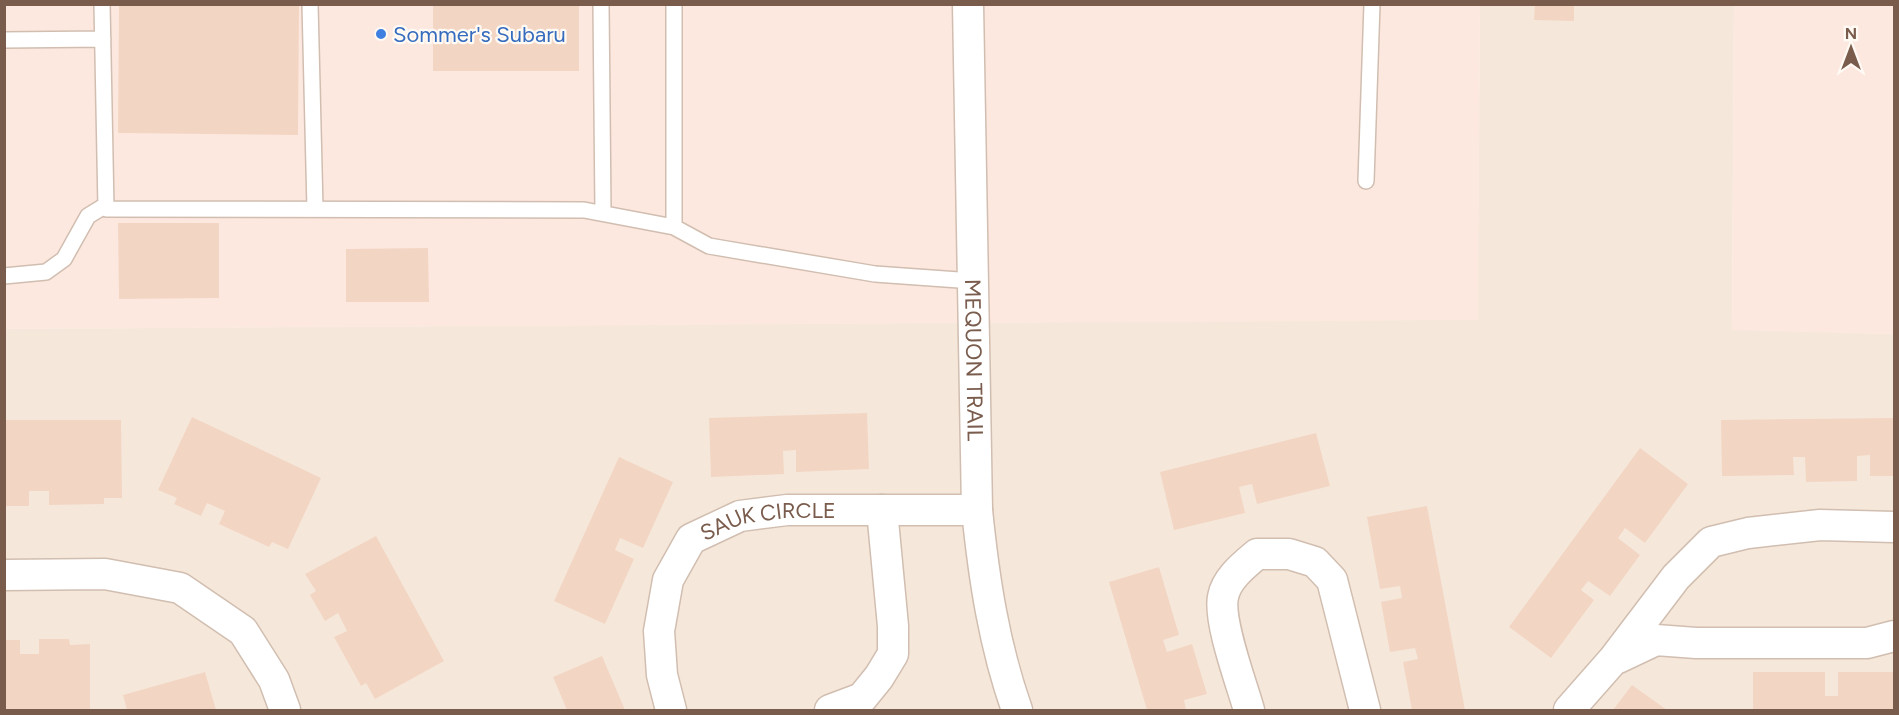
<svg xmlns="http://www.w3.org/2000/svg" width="1899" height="715" viewBox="0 0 1899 715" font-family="Figtree,sans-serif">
	<rect width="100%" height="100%" fill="#fdf6ec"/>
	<!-- residential -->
	<path fill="#f5e8da" d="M1480 5H1734L1732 329 1894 334V710H5L4 329 1477 319Z"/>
	<!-- commercial -->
	<path fill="#fde8e0" d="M4 5H1480L1478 320 5 329Z
		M1734 5H1894V334L1732 330Z"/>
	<!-- building -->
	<path fill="#f3d5c3" d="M119 4H299L298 135 118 133Z
		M433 4H579V71H433Z
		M1535 4H1574V21L1534 20Z
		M118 223H219V298L119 299Z
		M428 248 429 302H346V249Z
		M867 413 869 469 796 472V450L783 451 784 474 711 477 709 418Z
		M192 417 321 478 288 549 272 542 269 547 219 524 225 511 207 503 201 516 174 504 177 498 158 490Z
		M1894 418V476H1870V455L1857 456V481L1806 482 1805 457H1793L1794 475 1722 476 1721 420Z
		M4 420H121L122 498H104V504L49 505V491H29V506H4Z
		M1316 433 1330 486 1257 504 1252 484 1239 487 1245 513 1174 530 1160 472Z
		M1640 448 1688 484 1645 543 1625 528 1618 538 1640 555 1610 596 1588 581 1581 590 1594 600 1551 658 1509 627Z
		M619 457 673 482 643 548 620 538 615 550 634 559 605 624 554 601Z
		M1427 506 1465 710H1412L1403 662 1418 659 1415 648 1390 652 1381 602 1402 598 1400 586 1380 589 1367 517Z
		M376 536 444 661 375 699 366 683 361 686 334 637 347 631 338 613 325 621 310 595 316 591 305 574Z
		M1159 567 1179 635 1163 640 1167 652 1192 644 1207 694 1184 700 1186 710H1147L1109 582Z
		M39 639H69L70 645 90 644V710H4V640H20V654H39Z
		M602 656 625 710H567L553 677Z
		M205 672 216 710H127L123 695Z
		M1753 672H1825V696H1838V672H1894V710H1753Z
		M1632 685 1667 710H1613Z"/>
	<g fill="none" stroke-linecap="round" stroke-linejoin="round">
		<defs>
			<path id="lane" d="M102 4 106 209 584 210 674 227
				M310 4 315 209
				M601 4 603 213
				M674 4V227L709 246 875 274 973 281
				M4 40 103 39
				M1366 181 1372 4
				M4 276 46 272 64 259 88 216 106 205"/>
			<g id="street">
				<path id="s1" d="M968 4 977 510C984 579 994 645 1017 710"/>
				<path d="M4 575 105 574 180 588 243 631 274 680 285 710"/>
				<path d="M1618 658 1656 640 1696 643H1867L1894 636"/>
				<path id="s2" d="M671 710 662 675 659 631 668 580 691 539 740 516 787 510H977"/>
				<path d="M830 710 862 698 879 677 893 654V626L882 510"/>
				<path d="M1249 710C1242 685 1218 621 1223 597 1226 579 1244 565 1257 554H1289L1315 562 1332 580 1365 710"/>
				<path d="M1569 710 1613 660 1676 577 1711 542 1748 533 1820 525 1894 527"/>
			</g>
		</defs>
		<!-- lane casing -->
		<use href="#lane" stroke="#d1beb0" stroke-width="18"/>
		<!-- street casing -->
		<use href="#street" stroke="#d1beb0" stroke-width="33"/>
		<!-- lane -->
		<use href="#lane" stroke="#fff" stroke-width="15"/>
		<!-- street -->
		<use href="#street" stroke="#fff" stroke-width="30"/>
	</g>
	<!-- markers -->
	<circle fill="#3f7fe0" stroke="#fffaf3" stroke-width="2" cx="381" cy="34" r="6"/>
	<g text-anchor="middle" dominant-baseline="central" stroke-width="4.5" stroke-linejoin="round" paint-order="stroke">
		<!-- shop labels -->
		<g font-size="22" fill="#366cbe" stroke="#fffaf3" text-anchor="start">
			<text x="393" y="34">Sommer's Subaru</text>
		</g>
		<!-- street labels -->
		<g font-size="22" fill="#7a5c4d" stroke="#fffaf3">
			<text stroke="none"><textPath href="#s1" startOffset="356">MEQUON TRAIL</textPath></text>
			<text stroke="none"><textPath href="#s2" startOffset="260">SAUK CIRCLE</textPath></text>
		</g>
	</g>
	<!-- border -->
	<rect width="1899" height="715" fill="none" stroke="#7a5c4d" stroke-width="12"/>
	<!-- north arrow -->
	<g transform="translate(1851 48)" stroke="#fffaf3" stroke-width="4.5" paint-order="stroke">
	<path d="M0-4.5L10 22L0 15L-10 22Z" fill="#7a5c4d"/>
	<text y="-9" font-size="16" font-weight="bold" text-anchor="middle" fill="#7a5c4d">N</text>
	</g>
</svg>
